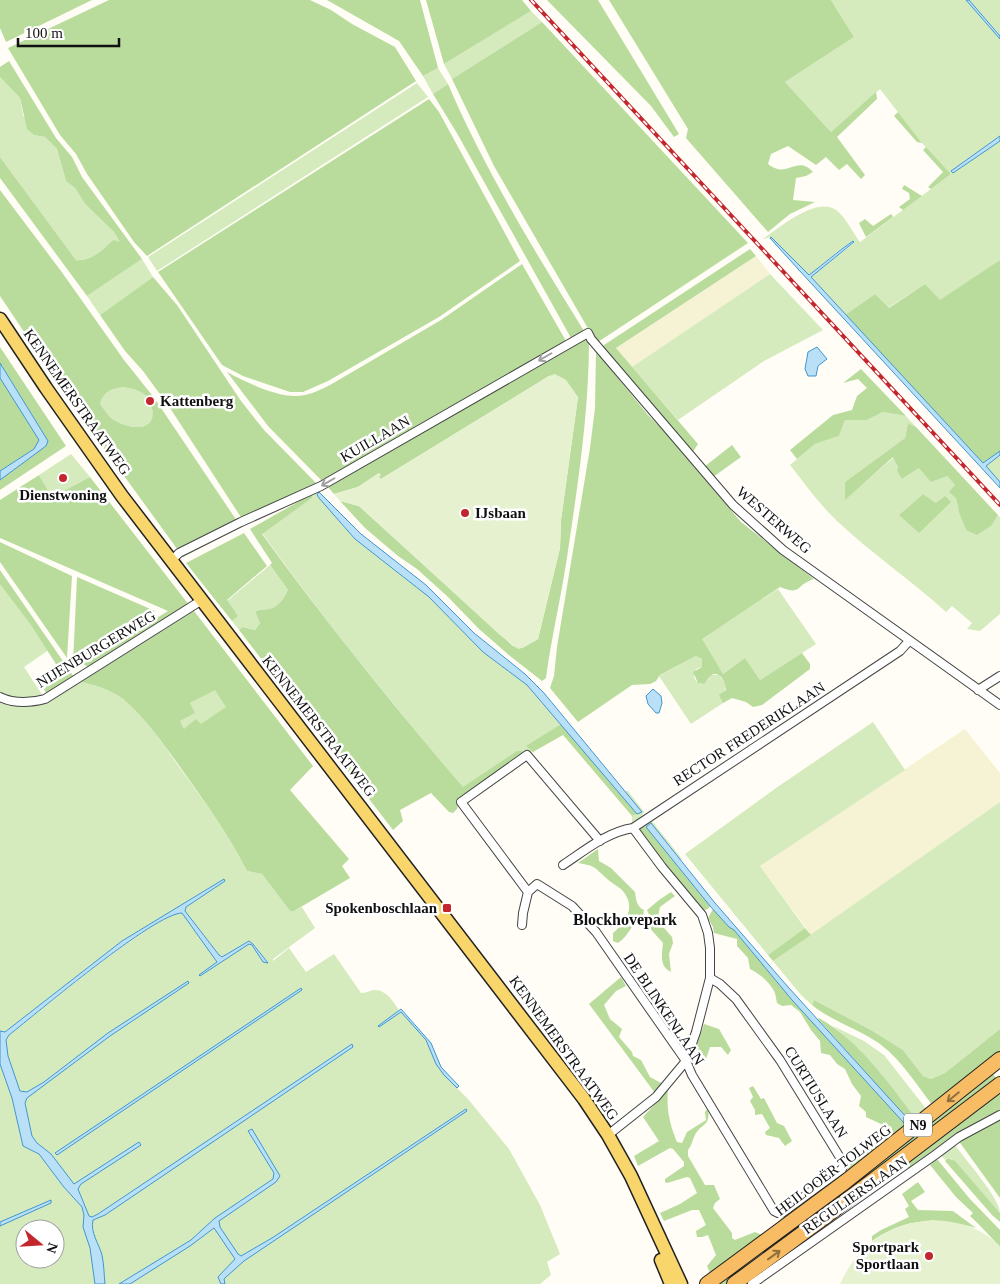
<svg xmlns="http://www.w3.org/2000/svg" width="1000" height="1284" viewBox="0 0 1000 1284" font-family="Georgia,serif">
	<rect width="100%" height="100%" fill="#fffdf5"/>
	<!-- farmland -->
	<path fill="#f6f3d4" d="M756 256 770 274 632 367 616 348Z
		M965 729 1000 773V802L811 935 760 866Z"/>
	<!-- green -->
	<path fill="#d5ebbd" fill-rule="evenodd" d="M831 0H966L1000 39V136L951 171 953 173 1000 141V260L940 301 925 284 888 308 875 294 845 315 811 277 854 243 853 241C837 250 824 264 809 275L771 237 763 239C779 228 816 196 836 210 846 217 852 232 860 242L951 174 922 143 880 89 831 132 785 82 854 37Z
		M969 0H1000V36Z
		M531 11 542 22 452 79 444 64Z
		M438 68 448 84 433 94 423 76Z
		M0 77 20 98 23 115 34 135 45 137 57 149 66 181 75 188 85 204 114 232 121 243 113 240C104 249 90 262 76 260L0 157Z
		M417 83 428 97 157 271 148 257Z
		M142 259 153 277 100 315 87 296Z
		M770 274 823 330 764 361 678 420 632 367Z
		M123 387C130 388 139 390 145 395 150 398 151 403 152 408 157 433 129 429 116 421 109 418 105 410 100 404 104 391 111 389 123 387Z
		M883 412 906 416 916 427 908 423 905 438 845 482V499L894 457 902 479 919 468 947 476 955 485 957 504 966 530 992 525 998 515 1000 517V614L980 631 967 629 972 623 952 606 946 612C911 580 872 554 837 521 819 504 805 484 790 465L815 444 839 436 845 420H867ZM923 494 936 503 899 515Z
		M71 454 90 477 52 497 39 475Z
		M1000 455V482L985 466Z
		M317 493 319 498 355 539 429 597 483 652 527 685 561 724 527 746 533 752 463 787C393 705 325 621 262 533L312 498V494Z
		M270 565 288 590C283 599 280 606 269 609 265 610 261 609 256 611V614L260 623 255 630 244 627 239 630 232 621 238 616 227 601Z
		M0 572 53 647 24 667 43 696 21 700 0 694Z
		M778 589 816 644 760 680 745 658 723 674 701 639Z
		M696 656 702 659V667L696 669 694 677 696 681 701 684 709 679 711 675H719C729 687 726 687 721 699L723 703 691 724 659 676Z
		M81 682C96 685 111 690 123 699 145 716 161 741 177 764 202 798 228 833 247 871L262 874 290 911H294L302 907 315 928 273 959V961L289 948 306 972 334 954 361 993C365 993 369 991 373 990 386 989 393 1001 399 1010L378 1027 401 1012 426 1040 444 1075 468 1099 509 1149 540 1205 560 1254 547 1262 551 1275 540 1284H225L223 1279 226 1277 244 1261 467 1111 466 1109 272 1238 241 1256 238 1255 220 1227 219 1221 276 1182 280 1176 251 1129 248 1132 274 1173 273 1179 215 1218 191 1240 119 1284H105C104 1274 104 1265 102 1255 99 1244 90 1232 93 1220L105 1215 353 1046 352 1044 98 1214 91 1217 89 1216 78 1189 68 1179 51 1154 37 1143 32 1136 25 1103 15 1078 8 1056 6 1041 9 1035C54 1000 97 963 145 931 155 924 169 913 182 912L217 962 199 975 200 976 249 944 252 945 263 962 268 963 254 944 249 941 222 957 219 955 185 911 186 907 225 881 224 879 122 941 5 1032 0 1031V699C32 711 53 697 81 682Z
		M215 689 227 707 201 725 184 729 180 721 194 713 190 703Z
		M873 722 905 770 760 866 805 928 768 955 685 854 776 788Z
		M624 791H628L644 812 641 817 632 823V816L641 812Z
		M1000 802V1029L945 1073 931 1079 923 1076 903 1050 871 1030 814 1000 812 1005 801 995 773 961Z
		M650 820 652 821 682 859 681 860 650 823 646 827 639 828Z
		M833 1026 864 1041 884 1055 928 1111 917 1120 860 1050Z
		M0 1064 12 1098 23 1146 39 1154 63 1186 82 1207 84 1215 83 1227 90 1248 95 1284H0ZM25 1229H55V1259H25Z
		M954 1144C964 1158 1000 1198 1000 1213L952 1159 948 1158 945 1160 941 1155Z
		M214 1228 235 1259 218 1277 221 1284H130L190 1246Z"/>
	<!-- forest -->
	<path fill="#b9dc9c" fill-rule="evenodd" d="M0 0H92L6 42 0 28Z
		M109 0H310L331 10 352 24 395 47 416 81 147 256 134 242 87 174 76 154 60 135 8 48Z
		M327 0H420L438 68 423 76 399 41Z
		M426 0H522L531 11 444 64Z
		M547 0H598L679 134 674 137 651 106Z
		M609 0H831L854 37 785 82 831 132 876 92 877 99 837 137 865 175 861 179 847 164 839 170 826 157 816 165 788 146 771 154 768 164C788 180 796 154 813 172L806 176 796 178 793 200 815 202 790 214 768 232 686 138 688 129Z
		M542 22 748 243 598 342 593 337 494 166 452 79Z
		M9 61 56 138 72 157 82 177 142 259 87 296 0 178V157L76 260C90 262 104 249 113 240L120 242 114 232 85 204 75 188 66 181 57 149 45 137 34 135 27 129 20 98 0 77V67Z
		M448 84C485 170 535 252 584 331L571 338 458 135 433 94Z
		M429 99 439 112 520 261 439 317 328 381 303 392H290L243 376 222 365 158 272Z
		M898 112 922 143 917 142 894 116Z
		M926 147 951 174 931 189 928 187 943 172 923 150Z
		M904 185 922 196 903 210 899 207 910 199 909 193 902 189Z
		M0 190 61 271 124 360 155 399 241 527 183 557 79 414 0 296ZM123 387C130 388 139 390 145 395 150 398 151 403 152 408 157 433 129 429 116 421 109 418 105 410 100 404 104 391 111 389 123 387Z
		M891 214 893 217 866 237 859 223 865 219 873 226Z
		M750 249 756 256 616 348 698 444 692 453 601 347Z
		M1000 260V451L983 463 845 315 875 294 889 308 925 284 940 300Z
		M522 264 566 341 323 482 268 426 227 372C248 383 281 400 305 395 314 393 322 389 330 385L441 320Z
		M153 277 177 305 241 401 264 430 317 484 246 525 170 408 143 371 125 351 100 315Z
		M587 337 589 340C589 415 577 490 566 564 560 602 551 640 546 678L542 681 510 656 479 629 447 596 417 569 398 556 365 528 340 501 359 506 513 646 522 648 538 639 560 548 561 520 578 397 549 376 381 479 378 477 379 473 358 487 334 494 327 486Z
		M0 347 66 446 0 490V480L46 446 48 441 0 363Z
		M596 351 648 415 664 431 741 522 814 579C795 585 802 596 780 587L702 639 723 674 745 658 760 680 802 653 810 664V669L762 705 753 707 746 702 732 698 723 703 719 695 726 690C726 684 722 673 714 674 710 675 707 681 704 684L698 683 693 672 702 667V659L696 656 660 675 656 681 650 684 632 685 578 722 550 688 554 676 557 647 590 448 595 408Z
		M861 369 906 416 883 412 867 420H845L839 436 815 444 797 459 790 450 833 415 852 410 857 396 867 388 858 379 843 383Z
		M0 378 40 440 34 449 0 471Z
		M908 423 916 427 998 515 992 525 977 535 966 530 959 512 956 498 949 492 955 485 947 476 931 482 919 468 902 479 897 471 898 467 893 457 845 500V482L905 438Z
		M732 445 741 457 713 477 704 467Z
		M39 475 52 497 90 477 189 605 90 668 83 664 168 611 0 538V500Z
		M312 494V498L262 534C325 621 393 705 463 787L517 751H522L525 753 459 802 457 809 453 813 449 812 431 793 400 810 403 821 393 830 239 630 243 627 255 630 260 623 256 614V611C261 609 265 610 269 609 280 606 283 599 288 590L270 565 272 563 250 529Z
		M923 494 936 503 945 496 951 502 919 533 899 515Z
		M244 533 267 566 227 600 238 616 232 621 186 563Z
		M0 542 72 576 67 658 0 562Z
		M0 570 74 677 47 694 43 688 45 680 51 683 63 675 31 625 0 584Z
		M77 577 155 611 131 628 73 663Z
		M194 611 313 766 290 790 349 859 342 866 350 878 294 911H290L262 874 247 871C228 833 202 798 178 764 161 741 145 717 123 699 111 690 96 685 81 682ZM215 690 226 707 201 724 196 719 184 729 180 721 195 713 190 703Z
		M561 724 569 733 637 814 632 816 563 735 533 752 526 746Z
		M646 827 710 906 709 908 704 911 670 872 640 832 639 828Z
		M598 849 599 861 611 868 635 892C636 900 637 907 644 910L643 917C632 922 629 936 618 943L613 941V933C627 921 637 906 621 889 616 885 610 882 605 877 593 866 595 866 578 863Z
		M671 892 675 896 660 907 657 920 672 937 673 943 669 954 671 972C659 967 662 954 663 943L647 925 651 919 647 910 659 900Z
		M713 909 729 927 734 930 792 1000 908 1120 818 1019 819 1018C861 1042 888 1083 917 1120L781 1221 780 1219 848 1171V1166L846 1162C856 1154 885 1138 881 1124L866 1117V1112L859 1106 861 1096 852 1084 845 1069 837 1064 830 1055 821 1053 820 1041 811 1030 800 1012 791 1005 782 1006 777 1003C776 999 776 995 774 991 769 982 760 974 750 969L748 958 737 946V939L714 933 713 927 708 918Z
		M805 928 811 935 773 961 768 955Z
		M621 977 626 986 616 991 604 1005 610 1019 622 1029 619 1037 632 1052 633 1056 641 1060 650 1077 663 1084 655 1093 589 1004Z
		M814 1000 871 1030 903 1050 923 1076 931 1079 945 1073 1000 1029V1053L934 1107C917 1086 902 1060 880 1044 859 1029 833 1022 812 1005Z
		M704 1024 719 1029 731 1050 728 1055 721 1047H710L706 1059 692 1067 689 1063 694 1054Z
		M991 1071 997 1080 728 1284H719L784 1237Z
		M753 1086 761 1099 764 1098 777 1123 784 1126 792 1141 785 1146 779 1138 766 1135 765 1132 770 1128 762 1114 755 1115V1110L750 1101 753 1097 749 1088Z
		M668 1090C666 1109 670 1125 677 1142L682 1143 687 1132 706 1120 705 1112 708 1108C711 1127 701 1123 695 1135 692 1141 692 1145 688 1150V1156L705 1185H714L720 1199 715 1203 713 1208 732 1233V1238L735 1240 755 1232 762 1235 710 1273 707 1266 716 1255 708 1235 702 1237H697L696 1231 706 1225 699 1210H692L664 1221 660 1213 680 1204 697 1193 690 1178 687 1177 667 1183 665 1182V1179L684 1166V1162L673 1149 670 1148 638 1166 634 1156 659 1141 643 1117Z
		M1000 1093V1111L954 1135 910 1170 905 1164Z
		M1000 1119V1198L958 1140Z
		M948 1158 955 1161 1000 1213V1222L992 1215 945 1161Z
		M937 1159 970 1199 1000 1230V1247C990 1236 981 1226 970 1216L973 1213 956 1197 930 1165Z
		M918 1182 925 1192 911 1201 918 1210 953 1211 976 1228C937 1217 906 1217 872 1241V1236L881 1230 909 1217 905 1209 909 1206 902 1194Z"/>
	<!-- pitch -->
	<path fill="#e6f2cf" d="M555 374 566 380 578 397 561 520 560 548 538 639 522 648 518 649 500 635 359 506 340 501 334 494 358 487 379 473 381 475 379 477 381 479 549 376Z
		M933 1220C959 1222 978 1226 998 1244L1000 1247V1284H840C859 1243 889 1224 933 1220Z"/>
	<!-- water -->
	<path fill="#b9e0f7" stroke="#3f96cf" d="M966 0H969L1000 36V39Z
		M1000 136V141L953 173 951 171Z
		M771 237 809 275C824 264 838 251 853 241L854 242 811 277 983 463 1000 451V455L986 466 1000 482V488L798 269 770 238Z
		M817 347 827 359 818 366 816 376H808L805 369 808 352Z
		M0 363 48 441 46 446 0 480V471L34 449 39 440 0 378Z
		M319 492 361 534 426 585 474 633 525 674 544 693 642 812 637 814 527 685 483 652 429 597 355 539 319 498 317 495Z
		M653 689 661 696 662 703 659 713H656L648 704 646 696Z
		M651 823 715 903 789 988 908 1119 904 1123 792 1000 734 930 729 927 710 906 646 827Z
		M224 879 225 881 186 907 185 911 219 955 222 957 249 941 253 944 268 963 263 962 252 945 249 944 200 976 199 975 217 962 182 913C155 913 37 1013 9 1035L6 1040 8 1056 20 1091 27 1092 44 1082 108 1033 188 981 189 983 110 1036 27 1098 25 1103 32 1136 37 1143 51 1154 74 1184 139 1142 141 1145 81 1184 78 1189 89 1216 92 1217 98 1214 352 1044 353 1047 105 1215 93 1220C90 1232 99 1244 102 1255 104 1265 104 1274 105 1284H95L90 1248 83 1227 84 1215 82 1207 63 1186 39 1154 23 1146 12 1098 0 1064V1031L5 1032 122 941Z
		M301 988 302 990 57 1155 55 1153Z
		M401 1009 431 1043 441 1067 459 1086 457 1088 444 1075 436 1064 426 1040 401 1012 379 1027 378 1026Z
		M466 1109 467 1111 244 1261 226 1277 224 1279 225 1284H221L218 1277 235 1259 214 1228 190 1246 130 1284H119L191 1240 215 1218 273 1179 274 1173 248 1131 252 1129 280 1176 276 1182 219 1221 220 1227 238 1254 241 1256 272 1238Z
		M51 1200V1203L0 1226V1222Z"/>
	<g fill="none" stroke-linecap="round" stroke-linejoin="round">
		<defs>
			<path id="minor" d="M172 560 179 553 241 522 321 486 588 333 591 339 733 505 783 550 1000 705
				M978 690 1000 676
				M0 697C15 704 30 703 45 699L202 600
				M563 865C584 851 607 832 633 828L900 651 909 641
				M528 892 461 802 527 755 600 841
				M522 925 523 913 528 892 537 884 572 906 596 932 686 1061 692 1075 774 1211 778 1213 783 1212 842 1169 844 1164 780 1060 736 999 720 984 710 978
				M608 1135 656 1097 686 1061 696 1032 710 978V948L708 933 702 915 662 867 633 828
				M752 1284 935 1155 959 1137 1000 1115"/>
			<path id="primary" d="M0 319 46 388 122 496 584 1099 608 1135 631 1176 681 1284
				M661 1260 671 1284"/>
			<path id="trunk" d="M707 1284 845 1182 1000 1059
				M734 1284 826 1216 1000 1084"/>
		</defs>
		<!-- minor casing -->
		<use href="#minor" stroke="#444" stroke-width="10"/>
		<!-- primary casing -->
		<use href="#primary" stroke="#222" stroke-width="15"/>
		<!-- trunk casing -->
		<use href="#trunk" stroke="#222" stroke-width="16"/>
		<!-- minor -->
		<use href="#minor" stroke="#fff" stroke-width="8"/>
		<!-- primary -->
		<use href="#primary" stroke="#f9d66b" stroke-width="12"/>
		<!-- trunk -->
		<use href="#trunk" stroke="#f7bc64" stroke-width="14"/>
		<defs>
			<path id="rail" d="M531 0 1000 505"/>
		</defs>
		<!-- rail casing -->
		<use href="#rail" stroke="#c4262e" stroke-width="4"/>
		<!-- rail -->
		<use href="#rail" stroke="#fff" stroke-width="2" stroke-dasharray="5.5" stroke-linecap="butt"/>
	</g>
	<!-- one-way arrows -->
	<defs><path id="oneway-shaft" d="M-6 0H5M1.5-3L5.5 0L1.5 3" fill="none" stroke-width="1.6" stroke-linecap="round" stroke-linejoin="round" transform="scale(1.25)"/></defs>
	<g stroke="#a0a0a0">
		<use href="#oneway-shaft" transform="translate(545 357) rotate(150)"/>
		<use href="#oneway-shaft" transform="translate(328 482) rotate(150)"/>
	</g>
	<g stroke="#906f3f">
		<use href="#oneway-shaft" transform="translate(953 1097) rotate(141)"/>
		<use href="#oneway-shaft" transform="translate(774 1255) rotate(-36)"/>
	</g>
	<!-- markers -->
	<g fill="#c4262e" stroke="#fff" stroke-width="2">
		<circle cx="150" cy="401" r="5"/>
		<circle cx="63" cy="478" r="5"/>
		<circle cx="465" cy="513" r="5"/>
		<rect x="442" y="903" width="10" height="10" rx="2.5"/>
		<circle cx="929" cy="1256" r="5"/>
	</g>
	<g text-anchor="middle" dominant-baseline="central" stroke-width="5" stroke-linejoin="round" paint-order="stroke">
		<!-- shield labels -->
		<rect fill="#fff" stroke="#585858" stroke-width="1" x="904" y="1113.5" width="28" height="23" rx="4"/>
		<g font-size="14" font-weight="bold" fill="#111">
			<text x="918" y="1125">N9</text>
		</g>
		<!-- poi labels -->
		<g font-size="15" font-weight="bold" fill="#111" stroke="#fff" text-anchor="start">
			<text x="160" y="401">Kattenberg</text>
			<text x="63" y="495" text-anchor="middle">Dienstwoning</text>
			<text x="475" y="513">IJsbaan</text>
			<text x="437" y="908" text-anchor="end">Spokenboschlaan</text>
			<text x="919" y="1247" text-anchor="end">Sportpark<tspan x="919" dy="17">Sportlaan</tspan></text>
		</g>
		<!-- street labels -->
		<g font-size="15" fill="#111" stroke="#fff">
			<text transform="translate(77 402) rotate(55)">KENNEMERSTRAATWEG</text>
			<text transform="translate(375 439) rotate(-30)">KUILLAAN</text>
			<text transform="translate(774 520) rotate(41)">WESTERWEG</text>
			<text transform="translate(96 649) rotate(-31)">NIJENBURGERWEG</text>
			<text transform="translate(319 726) rotate(52)">KENNEMERSTRAATWEG</text>
			<text transform="translate(749 734) rotate(-33)">RECTOR FREDERIKLAAN</text>
			<text transform="translate(664 1009) rotate(56)">DE BLINKENLAAN</text>
			<text transform="translate(564 1048) rotate(54)">KENNEMERSTRAATWEG</text>
			<text transform="translate(816 1092) rotate(58)">CURTIUSLAAN</text>
			<text transform="translate(833 1170) rotate(-37)">HEILOOËR TOLWEG</text>
			<text transform="translate(855 1195) rotate(-35)">REGULIERSLAAN</text>
		</g>
		<!-- neighbourhood labels -->
		<g font-size="16" font-weight="bold" fill="#111" stroke="#fff">
			<text x="625" y="919">Blockhovepark</text>
		</g>
	</g>
	<!-- north arrow -->
	<g transform="translate(40 1244) rotate(108)"><circle r="24" fill="#ffffff" stroke="#a0a0a0"/>
	<path d="M0-4L9 19L0 12L-9 19Z" fill="#c4262e"/>
	<text y="-8" font-size="14" font-weight="bold" text-anchor="middle" fill="#111111">N</text>
	</g>
	<!-- scale -->
	<path d="M18 38v8h101v-8" fill="none" stroke="#111111" stroke-width="2.5"/>
	<text x="25" y="38" font-size="15" fill="#111111" stroke="#ffffff" stroke-width="4" paint-order="stroke">100 m</text>
</svg>
